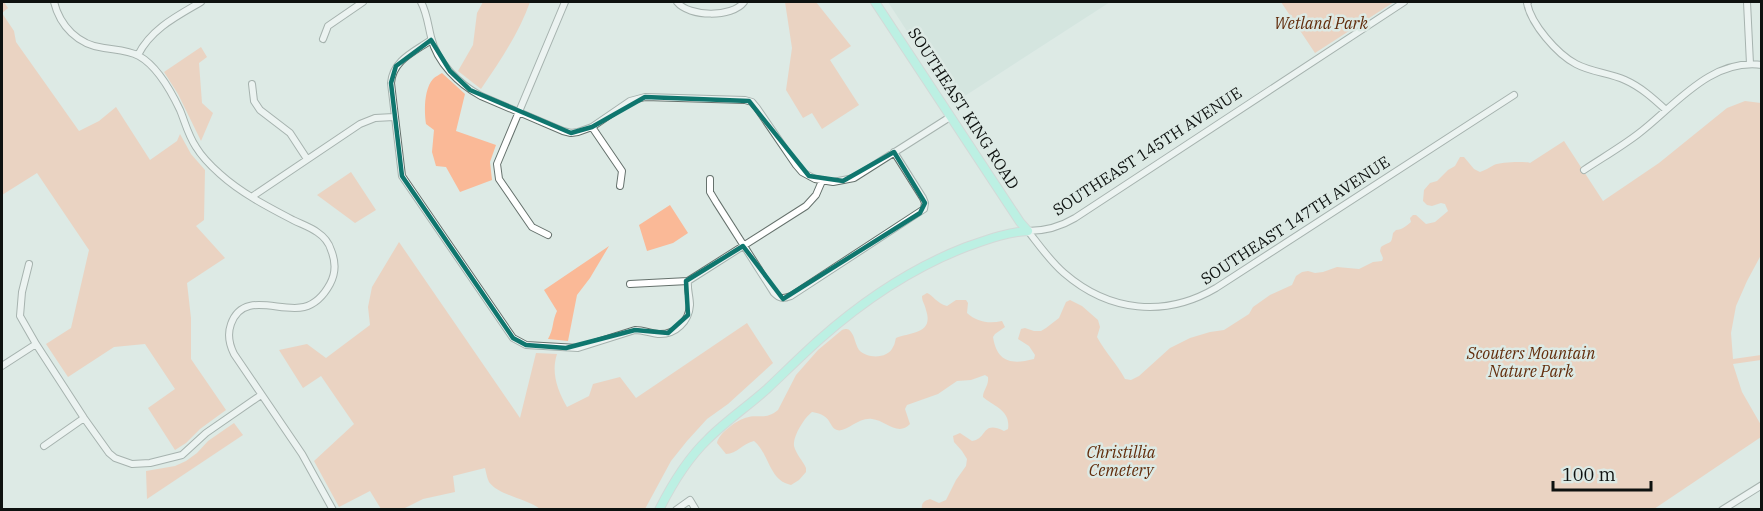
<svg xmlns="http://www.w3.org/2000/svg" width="1763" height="511" viewBox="0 0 1763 511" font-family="'IBM Plex Serif',serif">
	<rect width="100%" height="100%" fill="#ddeae5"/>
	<!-- built -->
	<path fill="#cae0d8" d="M888 2H1110L954 103Z"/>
	<!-- green -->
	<path fill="#fab997" d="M2 2H4L8 8 2 13 14 31 16 42 79 131 99 121 116 107 150 160 177 141 180 134 191 154 205 170 204 220 196 226 225 258 187 283 191 318V359L226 410 200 429 186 443 175 450 148 408 175 389 145 344 114 347 68 377 46 344 71 328 89 250 37 173 2 195Z
		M483 2H530C519 33 500 61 481 89L458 71 473 45 477 13Z
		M785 2H816L851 46 830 60 859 105 822 129 812 113 803 118 786 90 792 48Z
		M1281 2H1394L1315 53Z
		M201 47 207 57 199 63 202 103 213 113 201 141 178 94 164 72Z
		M442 73 465 94 456 131 496 145 490 162 492 180 460 192 446 167 436 166 432 152 434 130 426 124C424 111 424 89 433 79 436 76 439 75 442 73Z
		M1745 101 1761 103V255L1747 281 1736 306 1731 333 1733 359 1761 355V360L1733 364 1742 392 1761 425V437L1654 509H922C921 503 924 501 930 499L939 503 946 500 956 480 966 466 967 459 962 451 954 442 953 436 960 433 972 441C988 439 981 420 1004 431L1008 429C1011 410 993 406 983 397 983 390 989 386 988 377L985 375 971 380 957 381 938 394 907 405 905 409 910 424C898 437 885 420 872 419 858 417 846 433 837 430 828 427 833 415 812 412 804 418 793 436 794 446 796 454 803 461 806 468V472L799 480 791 485C769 481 769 453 754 441 743 443 737 454 726 454L717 443C719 433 736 421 745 418 758 413 765 421 778 410L796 375 818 350 842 330C846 329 848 328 851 332 855 337 855 344 859 350 867 359 888 359 893 347 895 344 895 341 896 338 911 332 934 334 926 310 925 304 922 302 922 296L927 293C933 295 936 303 947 306L956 300H966L968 303 967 313C977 322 989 324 1002 321L1005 327 995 334 993 337C997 362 1011 365 1034 359L1035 355 1029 346 1018 339 1021 329 1025 328 1034 331H1041L1046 328 1059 318 1066 302 1070 300 1082 306 1098 320 1100 327 1097 337C1105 352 1117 364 1125 379L1131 380 1139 376 1170 348 1190 338 1210 332 1224 330 1249 314 1253 307 1270 295 1292 285 1296 276 1302 272 1308 271 1315 273 1323 272 1337 267 1359 269 1373 262 1382 261 1383 258 1380 251 1381 247C1391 240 1391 246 1393 233L1396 230C1402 230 1406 226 1411 222L1410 218 1413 215H1416L1426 224 1435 222 1448 211 1445 204 1441 203 1432 206 1427 205 1423 201 1424 190 1430 183 1437 181 1448 170 1455 166 1460 157H1464L1474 169 1480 172C1485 170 1489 168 1494 165 1500 162 1524 161 1530 163L1564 141 1603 201 1659 163 1727 108Z
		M351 172 376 210 355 223 317 195Z
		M670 205 688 233 673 243 647 251 639 225Z
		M399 242 520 418 536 353 557 354C551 372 557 390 567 407L589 396 593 384 620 377 636 398 747 323 773 363 728 404 707 419 687 441 671 461 645 509H540C527 499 498 495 489 482 487 478 486 472 485 468L453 476 455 492 423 499 403 509H381L370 491 339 507 314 461 354 424 321 376 303 388 279 350 307 344 326 358 370 325 368 307 372 287Z
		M609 246 590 278 577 295 568 341 548 339C554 329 552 321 557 311L544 290Z
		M234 423 243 435 147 499 146 471 175 466 186 461 197 453 208 441Z"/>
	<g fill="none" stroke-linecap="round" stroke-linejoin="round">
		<defs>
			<path id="minor" d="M54 2C60 26 78 45 104 48 116 50 128 50 139 56 157 66 171 91 180 110 185 122 188 135 196 147 202 157 211 166 220 174 241 193 268 207 293 220 301 224 310 227 317 232 323 236 329 243 331 250 336 262 336 273 330 284 324 295 316 304 304 307 280 313 243 290 231 324 227 335 229 344 234 354L302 454 333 510
				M421 2C427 13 428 25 431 37 437 63 459 84 481 96L563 131 571 133 578 132 592 127 630 101 645 97 745 100 752 102 757 108 796 165 802 172 815 179 833 182 854 178 950 117
				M677 2C689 17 732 18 744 2
				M1528 2 1527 3C1531 24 1557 54 1576 64 1591 72 1609 73 1625 80 1641 87 1654 99 1666 110
				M1747 2 1750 64
				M323 39 328 26 363 2
				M431 40C414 52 393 60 391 83L402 176 513 338 526 345 578 348 635 330C643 330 650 333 658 334 676 335 689 321 690 305 690 297 687 289 688 281L806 206 816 195 822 181
				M138 55C151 29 177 16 201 2
				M252 84 254 101 260 110 290 133 307 159
				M592 127 622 171 620 186
				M1584 170C1602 158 1621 147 1638 134 1675 106 1710 58 1762 65
				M710 179V192L716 202 774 293C780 299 783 299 791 296L924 209 925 203 923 198 894 152
				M253 196 360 124 375 118 394 117
				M1028 231C1039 245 1050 261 1064 273 1109 312 1165 318 1216 288L1514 95
				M1028 231C1045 231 1060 227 1075 218L1404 2
				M548 235 532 227 499 179 497 164 565 2
				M29 264 22 292 20 316 36 344 84 418 109 453 115 458 132 464 150 463 182 455 206 433 261 395
				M630 284 688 281
				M2 366 36 344
				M44 446 84 418
				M676 510 690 500 696 510
				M1722 510 1762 485"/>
			<path id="major" d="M875 2 1020 222 1028 231
				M659 510C672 484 687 459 708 439 726 421 748 406 767 389 785 372 802 355 820 339 864 300 912 268 966 247 986 240 1007 232 1028 231"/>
		</defs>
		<!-- minor casing -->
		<use href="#minor" stroke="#65716c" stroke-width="8"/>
		<!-- major casing -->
		<use href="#major" stroke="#c5c6c6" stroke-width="10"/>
		<!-- minor -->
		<use href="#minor" stroke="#fff" stroke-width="6"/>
		<!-- major -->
		<use href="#major" stroke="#95f9df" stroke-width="8"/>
	</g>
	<!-- marked area -->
	<path d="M0 0H1763V511H0ZM431 40 450 71 470 90 571 133 592 127 645 97 749 101 809 176 843 181 894 152 925 203 920 213 783 299 743 246 686 281 688 315 668 333 635 330 566 348 526 345 513 338 402 176 391 83 396 66Z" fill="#ddeae5" fill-opacity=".55" fill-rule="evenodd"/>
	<path fill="none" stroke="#0f766e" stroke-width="4.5" stroke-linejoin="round" d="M431 40 450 71 470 90 571 133 592 127 645 97 749 101 809 176 843 181 894 152 925 203 920 213 783 299 743 246 686 281 688 315 668 333 635 330 566 348 526 345 513 338 402 176 391 83 396 66Z"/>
	<g text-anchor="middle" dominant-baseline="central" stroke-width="5" stroke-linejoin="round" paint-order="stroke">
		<!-- park labels -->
		<g font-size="16" font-style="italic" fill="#622d0c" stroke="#ddeae5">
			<text x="1321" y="23">Wetland Park</text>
			<text x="1531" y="353">Scouters Mountain<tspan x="1531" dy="18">Nature Park</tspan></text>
			<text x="1121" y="452">Christillia<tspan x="1121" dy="18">Cemetery</tspan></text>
		</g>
		<!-- street labels -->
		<g font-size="16" fill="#0e1210" stroke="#ddeae5">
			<text transform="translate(964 108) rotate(57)">SOUTHEAST KING ROAD</text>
			<text transform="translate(1147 151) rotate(-33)">SOUTHEAST 145TH AVENUE</text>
			<text transform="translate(1295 220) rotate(-33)">SOUTHEAST 147TH AVENUE</text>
		</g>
	</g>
	<!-- border -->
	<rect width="1763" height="511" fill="none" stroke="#0e1210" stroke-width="6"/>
	<!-- scale -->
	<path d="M1553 481v9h98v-9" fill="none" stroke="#0e1210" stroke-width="3"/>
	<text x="1562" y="481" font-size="18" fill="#0e1210" stroke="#ddeae5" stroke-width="4.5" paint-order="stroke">100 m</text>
</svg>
